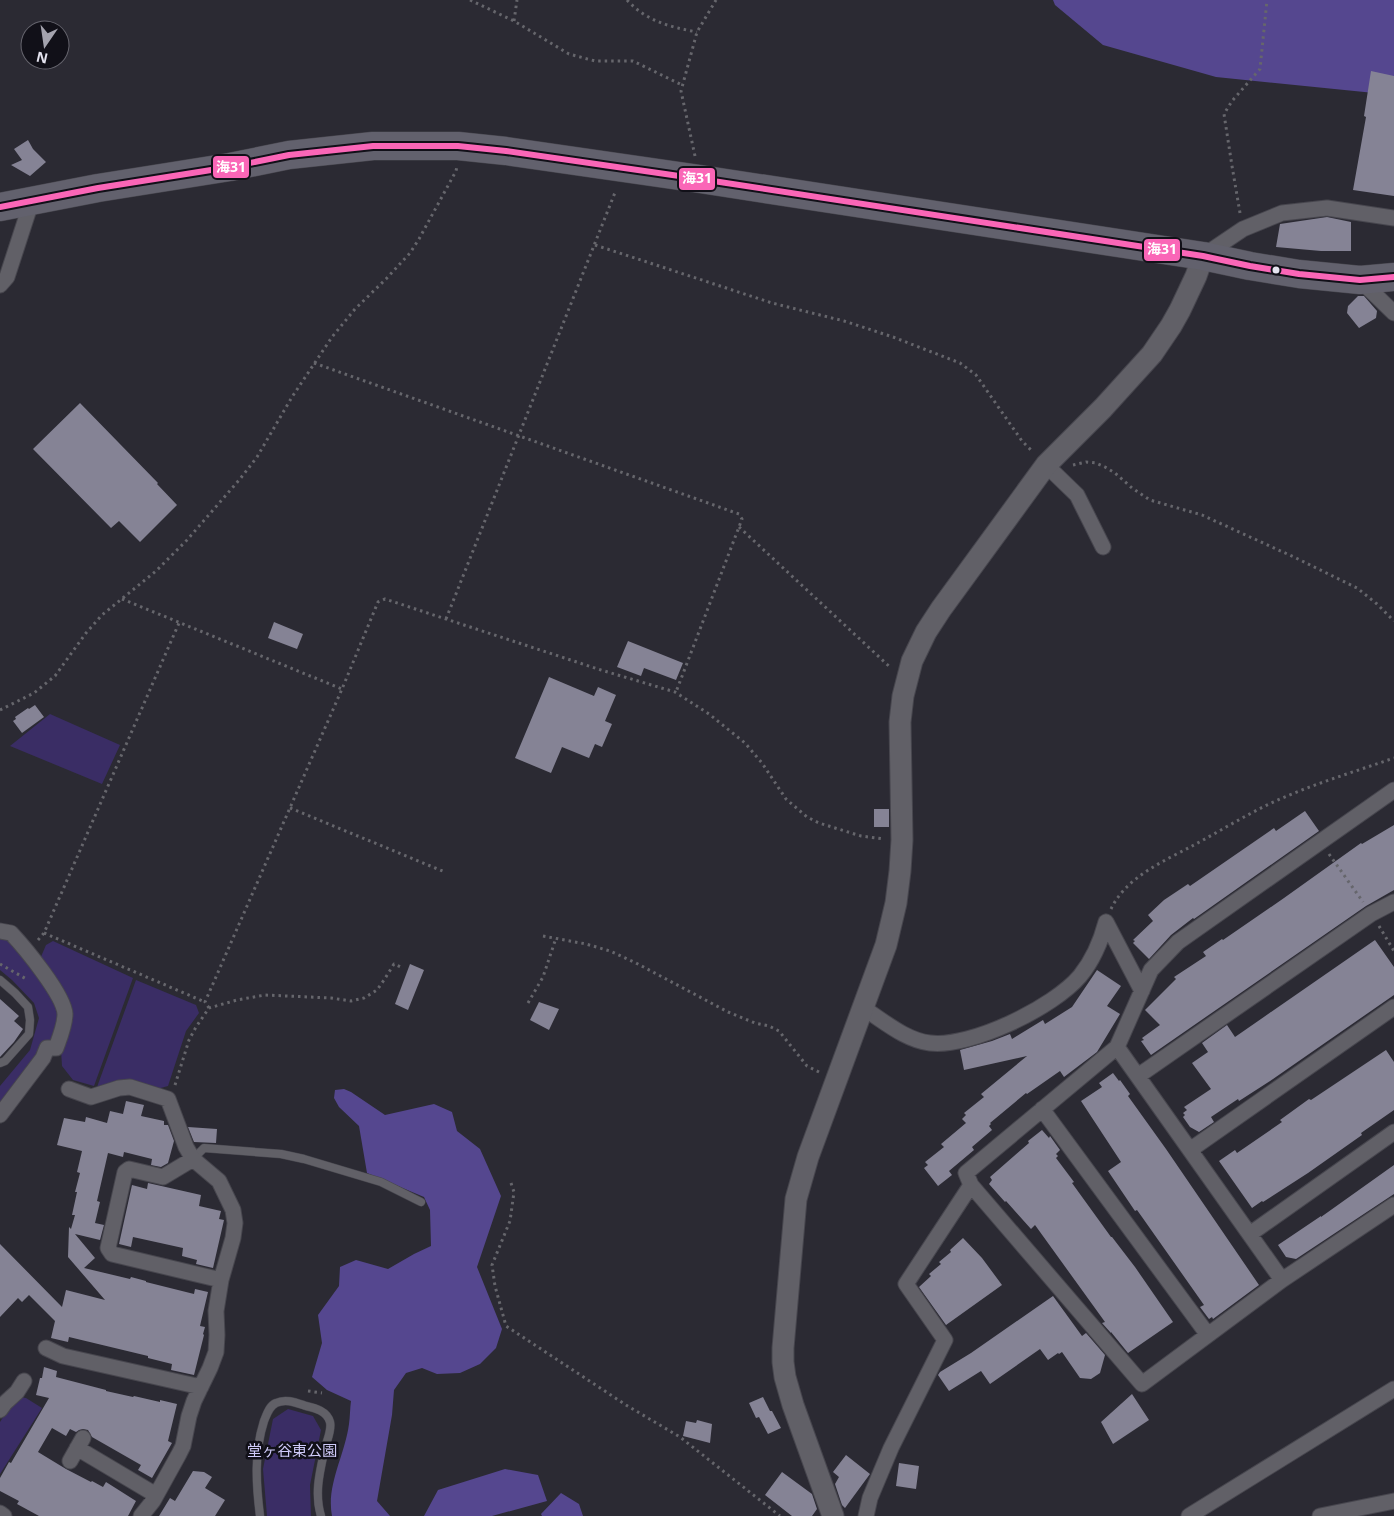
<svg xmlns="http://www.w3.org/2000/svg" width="1394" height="1516" viewBox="0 0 1394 1516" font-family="'Open Sans','Noto Sans JP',sans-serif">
	<rect width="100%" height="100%" fill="#2b2a33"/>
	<!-- green -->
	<path fill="#3a2d65" d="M50 714 120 745 102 784 10 746Z
		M0 935 9 937 49 992 62 1018 52 1045 0 1111V1086L30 1050 39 1018 34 1003 12 980 0 970Z
		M53 941 133 978 94 1086 73 1080 62 1066 61 1050 67 1033 40 959 46 945Z
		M136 980 196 1005 199 1013 186 1031 168 1086 157 1089 97 1087Z
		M19 1397 26 1398 42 1408 0 1474V1422L11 1405Z
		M288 1409 313 1416 321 1430 310 1485 311 1516H267L263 1469 273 1419Z"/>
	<!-- forest -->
	<path fill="#55478f" d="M1053 0H1394V95L1216 77 1103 45 1055 5Z
		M344 1089 351 1092 385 1115 434 1104 452 1112 457 1131 480 1149 501 1196 477 1267 502 1329 496 1348 480 1364 460 1373 437 1374 422 1368 406 1373 394 1390 392 1415 377 1501 390 1516H332C326 1485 345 1455 349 1424 350 1417 350 1408 351 1401L327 1390 312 1377 322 1343 318 1315 339 1286 340 1267 356 1260 388 1269 414 1254 431 1246 430 1210 424 1197 367 1173 359 1126 339 1107 334 1098 335 1090Z
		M505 1469 538 1475 547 1501 492 1516H424L438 1490Z
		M561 1493 579 1504 583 1516H542L541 1514Z"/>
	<!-- building -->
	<path fill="#858395" d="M1371 71 1394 76V196L1353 190 1366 117 1364 116Z
		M28 140 33 149 46 162 30 176 11 165 22 160 14 149Z
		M1327 217 1351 222V251H1321L1276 247 1280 224Z
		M1358 296H1364L1377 311 1376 318 1359 328 1347 313 1348 306Z
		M80 403 158 483 157 484 177 505 140 542 119 521 111 528 33 449Z
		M274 622 303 634 297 649 268 638Z
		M628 641 683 663 676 680 644 668 641 676 617 667Z
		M549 677 594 696 598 687 616 695 605 721 612 724 602 747 595 744 589 758 562 747 551 773 515 758Z
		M35 705 44 717 22 733 13 721 16 719 15 717 28 708 29 709Z
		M874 809H889V827H874Z
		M1305 811 1319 831 1194 919 1193 918 1171 935 1149 959 1133 943 1135 941 1133 940 1153 921 1148 915 1164 900 1188 884 1190 886 1274 828 1276 831Z
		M1394 825V890L1366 906 1151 1055 1141 1041 1144 1040 1142 1038 1160 1025 1145 1010 1176 979 1174 977 1206 956 1203 952 1222 939 1223 940 1284 898 1361 843 1362 844Z
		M1375 940 1394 967V995L1273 1079 1239 1101 1238 1099 1211 1117 1214 1122 1199 1132 1190 1127 1183 1117 1185 1115 1183 1113 1187 1110 1184 1107 1211 1089 1192 1063 1208 1052 1202 1043 1227 1025 1235 1037Z
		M410 964 424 970 408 1010 395 1004Z
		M1097 970 1121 986 1107 1006 1120 1014 1097 1052 1064 1077 1060 1071 1027 1094 1026 1093 990 1123 991 1124 989 1126 992 1130 972 1147 974 1150 949 1171 952 1175 938 1186 924 1168 928 1165 925 1162 944 1147 941 1144 966 1123 962 1119 966 1115 964 1113 984 1097 981 1094 1027 1056 964 1070 960 1050 992 1041 1010 1034 1012 1039 1043 1020 1045 1024 1072 1007Z
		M0 999 19 1016 14 1021 23 1029 14 1042 0 1057Z
		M539 1002 559 1009 549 1030 530 1020Z
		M1386 1050 1394 1062V1110L1361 1133 1362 1135 1308 1173 1263 1202 1262 1201 1252 1208 1219 1161 1235 1150 1237 1153 1282 1122 1280 1120 1309 1099 1311 1100Z
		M1113 1073 1119 1081 1120 1080 1130 1094 1128 1096 1166 1149 1259 1285 1213 1319 1212 1317 1209 1319 1200 1307 1204 1305 1142 1217 1137 1210 1135 1211 1108 1171 1121 1162 1081 1101 1102 1087 1099 1083Z
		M126 1101 144 1105 141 1116 164 1121V1125H168L174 1141 168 1163 161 1167 151 1165 152 1159 124 1152 123 1157 108 1153 97 1201 100 1202 95 1223 104 1225 100 1240 75 1234 95 1258 84 1268 130 1279 131 1277 146 1281V1282L194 1294 195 1289 208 1292 200 1326 205 1327 203 1334 204 1335 194 1375 171 1370 172 1364 148 1358V1356L69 1337 68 1342 51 1338 55 1321 29 1295 22 1302 18 1298 0 1317V1244L62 1307 66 1290 105 1300 68 1257 69 1227 71 1229 75 1215H72L77 1192H75L80 1173 77 1172 82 1151 57 1145 64 1118 85 1122 86 1117 107 1123 110 1111 123 1114Z
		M188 1127 217 1129 216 1143 194 1142Z
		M1042 1130 1049 1138 1050 1136 1060 1150 1056 1154 1058 1156 1056 1158 1074 1182 1072 1183 1111 1237H1112L1135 1267 1173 1322 1128 1353 1111 1332V1333L1102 1323 1105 1322 1035 1225 1031 1229 1006 1201 1005 1202 989 1184 992 1180 990 1177 1029 1143 1028 1141Z
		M1394 1165V1194L1296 1259 1286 1257 1278 1245 1321 1216V1217Z
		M148 1183 201 1195 199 1206 221 1211 219 1219 224 1220 213 1268 196 1264 197 1260 182 1256 183 1248 133 1237 131 1247 119 1244 132 1185 147 1189Z
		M963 1238 982 1258 1002 1285 946 1325 919 1287 931 1276 929 1274 941 1264 939 1262 951 1252 950 1250Z
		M1053 1296 1082 1336 1086 1333 1105 1355 1100 1373 1091 1379 1080 1378 1062 1352 1059 1354 1058 1353 1048 1360 1040 1349 990 1384 981 1371 949 1391 938 1375 940 1372 971 1353Z
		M44 1367 57 1371 56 1377 106 1390V1391L133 1397 134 1396 160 1402V1400L177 1404 168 1441 172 1443 152 1478 138 1470 141 1465 92 1437 88 1430 83 1429 79 1430 76 1432 70 1429 66 1436 52 1428 38 1452 66 1469 91 1482 92 1481 103 1487 106 1482 136 1501 128 1516H39L17 1504 19 1501 0 1491V1478L9 1462 11 1463 49 1398 36 1395 40 1378H42Z
		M1132 1394 1149 1420 1113 1444 1101 1422Z
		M763 1397 770 1411H772L781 1428 768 1434 759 1417 756 1418 749 1403Z
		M697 1420 712 1424 710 1443 683 1436 686 1421 696 1423Z
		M846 1455 870 1474 845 1508 842 1505 835 1484 839 1477 833 1472Z
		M899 1463 919 1466 916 1489 896 1486Z
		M193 1471 204 1472 212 1477 205 1488 225 1500 215 1516H159L170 1498 175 1501Z
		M782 1472 812 1494 817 1509 812 1516H792L765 1495Z"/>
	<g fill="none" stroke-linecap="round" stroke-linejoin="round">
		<defs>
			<path id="lane" d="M0 980 15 993 28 1007 30 1020 29 1034 5 1061 0 1063
				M193 1159 204 1148 281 1154 304 1159 381 1182 421 1202
				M260 1516C256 1484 254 1452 264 1421 267 1414 269 1406 276 1403 286 1398 297 1403 306 1406 315 1408 327 1411 330 1422 332 1430 327 1440 325 1448 320 1471 314 1493 321 1516"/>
			<path id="street" d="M1203 256 1243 229 1282 213 1327 208 1394 218
				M1360 280 1394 313
				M0 285 7 277 32 200
				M1046 465 1077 495 1103 547
				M1394 790 1178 942 1151 970 1117 1047 966 1173 971 1185 1142 1384 1282 1280 1394 1205
				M1106 922 1142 991
				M0 931 11 933C25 948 64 995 65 1014 65 1025 60 1037 56 1048H47L43 1058 0 1115
				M863 1008C884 1021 905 1040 930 1043 971 1048 1054 1007 1080 976 1093 960 1101 941 1106 922
				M1117 1047 1282 1280
				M1138 1076 1371 914 1394 902
				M69 1089 91 1097 119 1088 130 1087 168 1099 186 1147 193 1159 219 1181 233 1210 235 1223 233 1238 221 1280 216 1311 217 1335 216 1352 210 1368 194 1401 189 1416 183 1446 179 1454 153 1501 141 1516
				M1042 1109 1208 1335
				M1190 1150 1394 1007
				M193 1159 163 1177 129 1169 125 1172 108 1248 112 1254 221 1280
				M1250 1234 1394 1132
				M46 1348 63 1356 201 1387
				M0 1410 5 1403 17 1392 24 1381
				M77 1448 156 1495
				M70 1461 83 1438
				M0 1513 4 1516
				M866 1516 870 1498 891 1448 945 1340 906 1284 971 1185
				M1189 1516 1394 1389
				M1320 1516 1394 1501"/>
			<path id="secondary" d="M833 1516 793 1405 785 1377 783 1362V1348L796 1199 808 1157 886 945 896 903 900 871 902 840 900 722 903 696 912 661 926 632 941 609 1046 465 1103 408 1152 354 1171 326 1180 310 1196 276 1203 256"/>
			<path id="highway" d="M0 207 98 188 230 167 289 155 373 146H458L506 151 700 179 1203 256 1250 266 1299 274 1360 280 1394 277"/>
		</defs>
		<!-- lane casing -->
		<use href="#lane" stroke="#47464e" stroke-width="9"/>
		<!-- street casing -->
		<use href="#street" stroke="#47464e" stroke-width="17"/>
		<!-- secondary casing -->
		<use href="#secondary" stroke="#47464e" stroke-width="23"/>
		<!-- highway casing -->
		<use href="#highway" stroke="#47464e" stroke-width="29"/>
		<!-- path -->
		<path stroke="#66666c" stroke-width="3" stroke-dasharray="2.5 4" stroke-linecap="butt" d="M470 0 514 21 569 54 595 61H633L682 85
			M627 0C646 21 670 27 697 32
			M514 21 517 0
			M695 156 681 91 697 32 716 0
			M1240 213 1232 166 1224 114 1232 101 1260 69 1267 0
			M595 245 772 303 844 321 893 337 960 363 976 375 1022 441 1032 451
			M314 363 739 514 742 519 739 527 676 692
			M1073 465 1086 462 1096 463 1105 467 1115 473 1132 488 1150 500 1202 515 1296 558 1357 588 1377 604 1394 621
			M739 527 891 668
			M122 599 342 689
			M446 619 616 190
			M0 710 34 693 55 676 86 633 102 615 156 571 187 540 240 479 257 457 292 397 332 337 355 309 386 279 410 253 419 239 456 171 457 166
			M290 808 445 872
			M1329 854 1363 902
			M1111 909C1126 877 1164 861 1194 845 1218 832 1241 818 1265 806 1306 786 1351 773 1394 758
			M1379 926 1394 951
			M44 933 205 1002
			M543 936 586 944 610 951 636 963 728 1012 755 1023 769 1026 779 1031 807 1066 819 1072
			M38 940 44 933 179 623
			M0 964 28 980
			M528 1003 543 977 556 938
			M209 1008 205 1002 342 689 378 602 385 599 601 670 675 692 709 714 745 743 762 763 786 799 807 817 819 823 861 836 884 839
			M175 1085 189 1040 196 1027 209 1008 237 1000 265 995 331 998 351 1001 364 998 377 990 384 980 394 964 403 968
			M511 1183 514 1192 510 1221 492 1265 495 1286 506 1326 626 1405 680 1437 780 1516
			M308 1391 322 1393"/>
		<!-- lane -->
		<use href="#lane" stroke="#616067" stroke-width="8"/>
		<!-- street -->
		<use href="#street" stroke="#616067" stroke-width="15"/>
		<!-- secondary -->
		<use href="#secondary" stroke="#616067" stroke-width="21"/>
		<!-- highway -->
		<use href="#highway" stroke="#62616d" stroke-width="28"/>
		<defs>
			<path id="bus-1" d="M0 207 98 188 230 167 289 155 373 146H458L506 151 700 179 1203 256 1250 266 1299 274 1360 280 1394 277"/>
		</defs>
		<!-- bus-1 casing -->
		<use href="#bus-1" stroke="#111018" stroke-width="10"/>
		<!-- bus-1 -->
		<use href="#bus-1" stroke="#fa66b7" stroke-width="6"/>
	</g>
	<!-- markers -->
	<circle fill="#e5e4f0" stroke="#111018" stroke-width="2" cx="1276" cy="270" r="4.5"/>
	<g text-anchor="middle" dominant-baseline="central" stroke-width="5" stroke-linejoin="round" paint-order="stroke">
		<!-- park labels -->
		<g font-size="15" fill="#cfcaf8" stroke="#111018">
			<text x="292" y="1450">堂ヶ谷東公園</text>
		</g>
	</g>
	<g stroke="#111018" stroke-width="2">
		<rect x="212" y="155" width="38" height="24" rx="5" fill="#fa66b7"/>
		<rect x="678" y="167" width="38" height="24" rx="5" fill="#fa66b7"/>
		<rect x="1143" y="238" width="38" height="24" rx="5" fill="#fa66b7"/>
	</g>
	<g font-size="14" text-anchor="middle" font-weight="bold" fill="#fff">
		<text x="231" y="172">海31</text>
		<text x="697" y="183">海31</text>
		<text x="1162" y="254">海31</text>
	</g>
	<!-- north arrow -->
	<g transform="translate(45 45) rotate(193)"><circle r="24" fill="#111018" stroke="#66656e"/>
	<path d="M0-4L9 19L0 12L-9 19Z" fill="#a4a3ae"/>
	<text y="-8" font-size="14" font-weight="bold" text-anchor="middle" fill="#e5e4f0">N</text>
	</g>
</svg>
